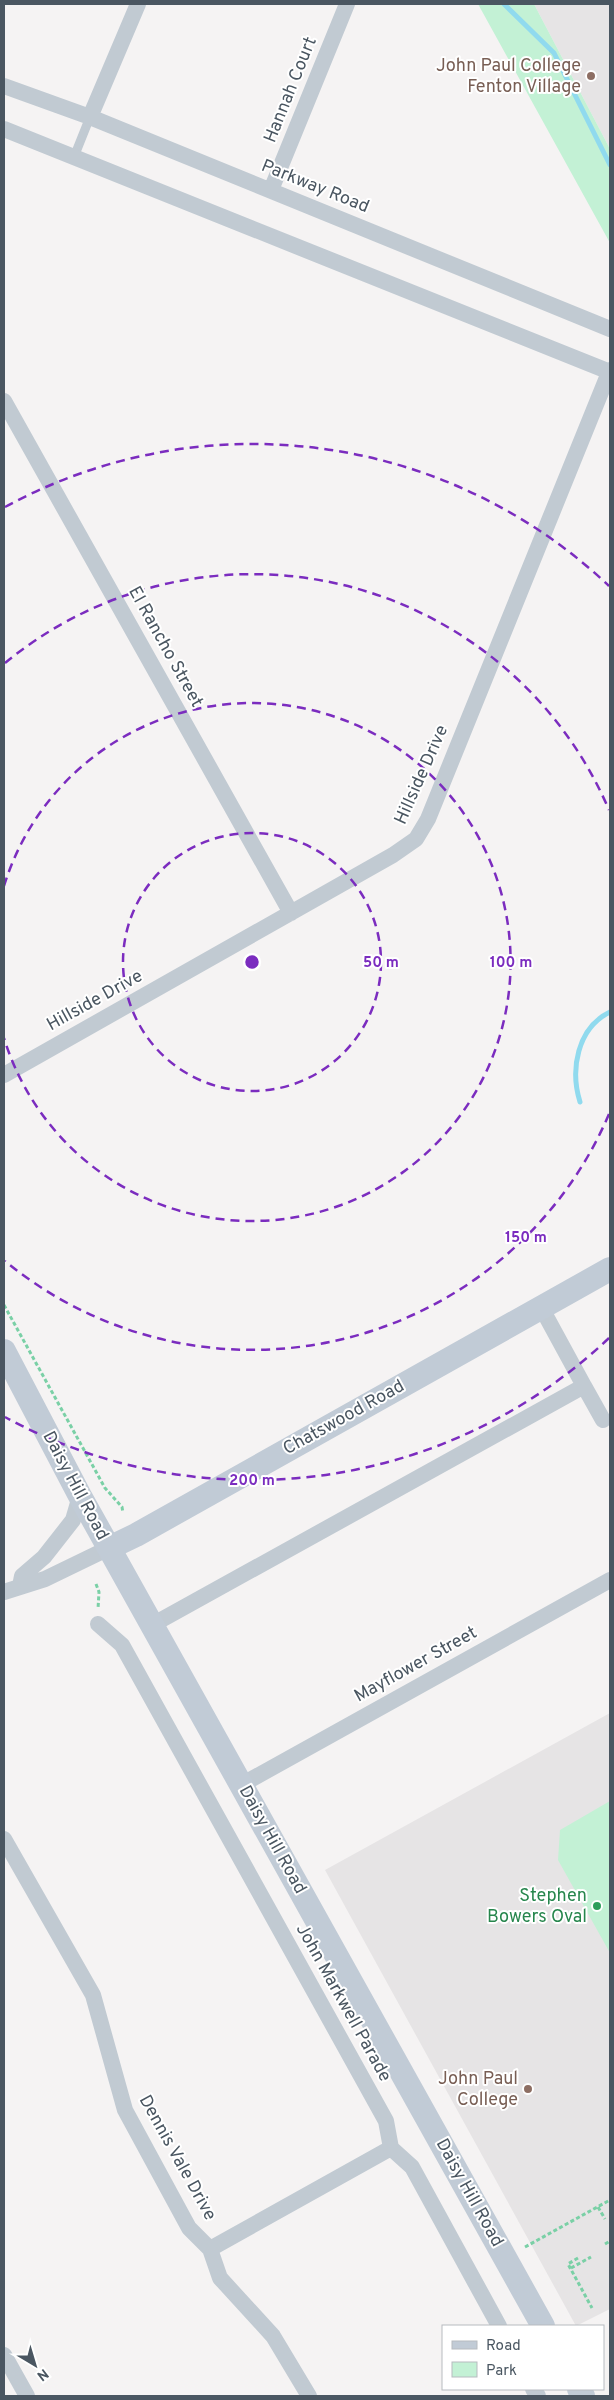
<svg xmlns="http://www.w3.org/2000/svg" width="614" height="2400" viewBox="0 0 614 2400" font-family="Overpass,sans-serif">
	<rect width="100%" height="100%" fill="#f5f3f3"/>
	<!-- education -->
	<path fill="#e6e4e5" d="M534 4H610V149Z
		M610 1713V2309L576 2326 325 1870Z"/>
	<!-- green -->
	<path fill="#c3f1d5" d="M478 4H534L610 149V243Z
		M610 1801V1953L558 1860 560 1830Z"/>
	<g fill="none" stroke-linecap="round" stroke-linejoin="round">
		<!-- stream -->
		<path stroke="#90daee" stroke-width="5" d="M504 4 554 53 610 165
			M580 1102C570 1070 577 1028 610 1012"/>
		<!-- path -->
		<path stroke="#7ad0a6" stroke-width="3" stroke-dasharray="4 2.5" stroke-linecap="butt" d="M4 1305 105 1488 122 1507 123 1513
			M96 1584 99 1592 98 1609
			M598 2207 605 2219
			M605 2244 610 2241
			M525 2247 610 2200
			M578 2258 568 2264 592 2308
			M571 2268 591 2257"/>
		<!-- lane -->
		<path stroke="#c1cad2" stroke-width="9" d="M74 157 90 117"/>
		<!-- street -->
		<path stroke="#c1cad2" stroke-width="16" d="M4 86 90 117 610 329
			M90 117 138 4
			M4 129 610 372
			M271 190 347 4
			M4 401 291 913
			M4 1075 393 855 416 839 428 819 610 370
			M584 1386 603 1420
			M20 1586 22 1576 44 1557 73 1520 80 1496
			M4 1592 45 1579 109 1548
			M98 1624 122 1645 386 2121 391 2148 412 2167 499 2326
			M152 1625 584 1386 541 1307
			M241 1785 610 1580
			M4 1839 93 1995 125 2110 189 2228 210 2249 220 2278 273 2336 309 2396
			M210 2249 391 2148
			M4 2355 27 2396
			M533 2389 538 2396"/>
		<!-- secondary -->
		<path stroke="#c1cbd6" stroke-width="24" d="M4 1351 80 1496 543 2326
			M109 1548 136 1535 610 1269
			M579 2389 583 2396"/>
	</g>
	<!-- distance rings -->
	<g fill="none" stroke="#7b2cbf" stroke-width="2.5" stroke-dasharray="9 6">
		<circle cx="252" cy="962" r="129"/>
		<path d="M4 886A259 259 0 1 1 4 1038"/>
		<path d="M609 1114A388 388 0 0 1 5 1261M5 663A388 388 0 0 1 609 810"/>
		<path d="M609 1338A518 518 0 0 1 5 1417M5 507A518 518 0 0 1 609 586"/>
	</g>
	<!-- markers -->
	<g fill="#8d6e63" stroke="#fff" stroke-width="2">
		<circle cx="591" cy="76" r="5"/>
		<circle cx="528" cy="2089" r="5"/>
	</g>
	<circle fill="#2e9e5b" stroke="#fff" stroke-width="2" cx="597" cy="1906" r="5"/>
	<g text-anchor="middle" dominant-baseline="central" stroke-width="4" stroke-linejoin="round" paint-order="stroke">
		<!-- education labels -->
		<g font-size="18" fill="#785e54" stroke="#fff" text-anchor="end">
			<text x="581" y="66">John Paul College<tspan x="581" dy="21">Fenton Village</tspan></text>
			<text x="518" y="2079">John Paul<tspan x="518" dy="21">College</tspan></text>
		</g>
		<!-- street labels -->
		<g font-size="18" fill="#4a5661" stroke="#fff">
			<text transform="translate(291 90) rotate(-68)">Hannah Court</text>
			<text transform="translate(315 187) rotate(22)">Parkway Road</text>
			<text transform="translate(165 647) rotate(61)">El Rancho Street</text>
			<text transform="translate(422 775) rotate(-66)">Hillside Drive</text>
			<text transform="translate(95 1001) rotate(-29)">Hillside Drive</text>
			<text transform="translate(344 1418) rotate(-29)">Chatswood Road</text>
			<text transform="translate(75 1486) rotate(62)">Daisy Hill Road</text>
			<text transform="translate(416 1665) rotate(-29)">Mayflower Street</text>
			<text transform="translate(272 1840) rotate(61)">Daisy Hill Road</text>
			<text transform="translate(343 2003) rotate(61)">John Markwell Parade</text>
			<text transform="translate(177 2158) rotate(61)">Dennis Vale Drive</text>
			<text transform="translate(469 2193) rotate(61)">Daisy Hill Road</text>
		</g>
		<!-- leisure labels -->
		<g font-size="18" fill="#27864d" stroke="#fff" text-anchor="end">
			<text x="587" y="1896">Stephen<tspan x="587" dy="21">Bowers Oval</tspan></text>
		</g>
	</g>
	<circle cx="252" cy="962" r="8" fill="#7b2cbf" stroke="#fff" stroke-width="2.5"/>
	<g font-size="15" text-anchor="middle" font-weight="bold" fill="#7b2cbf" stroke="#fff" stroke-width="4" stroke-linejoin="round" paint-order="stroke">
		<text x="381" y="967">50 m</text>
		<text x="511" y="967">100 m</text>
		<text x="526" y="1242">150 m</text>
		<text x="252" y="1485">200 m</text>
	</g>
	<!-- border -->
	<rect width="614" height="2400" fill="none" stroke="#4a5661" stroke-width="10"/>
	<!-- legend -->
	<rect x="442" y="2325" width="162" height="65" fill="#ffffff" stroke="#b7bbc0"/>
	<rect x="452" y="2341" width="25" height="8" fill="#c1cbd6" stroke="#b7bbc0"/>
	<text x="486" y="2350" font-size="15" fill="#4a5661">Road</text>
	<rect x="452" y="2362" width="25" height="15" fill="#c3f1d5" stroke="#b7bbc0"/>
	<text x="486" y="2375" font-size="15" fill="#4a5661">Park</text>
	<!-- north arrow -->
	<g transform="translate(35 2365) rotate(142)" stroke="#ffffff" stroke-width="4" paint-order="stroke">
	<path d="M0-4L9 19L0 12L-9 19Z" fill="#4a5661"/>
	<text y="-8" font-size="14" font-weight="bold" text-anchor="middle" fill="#4a5661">N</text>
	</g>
</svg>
